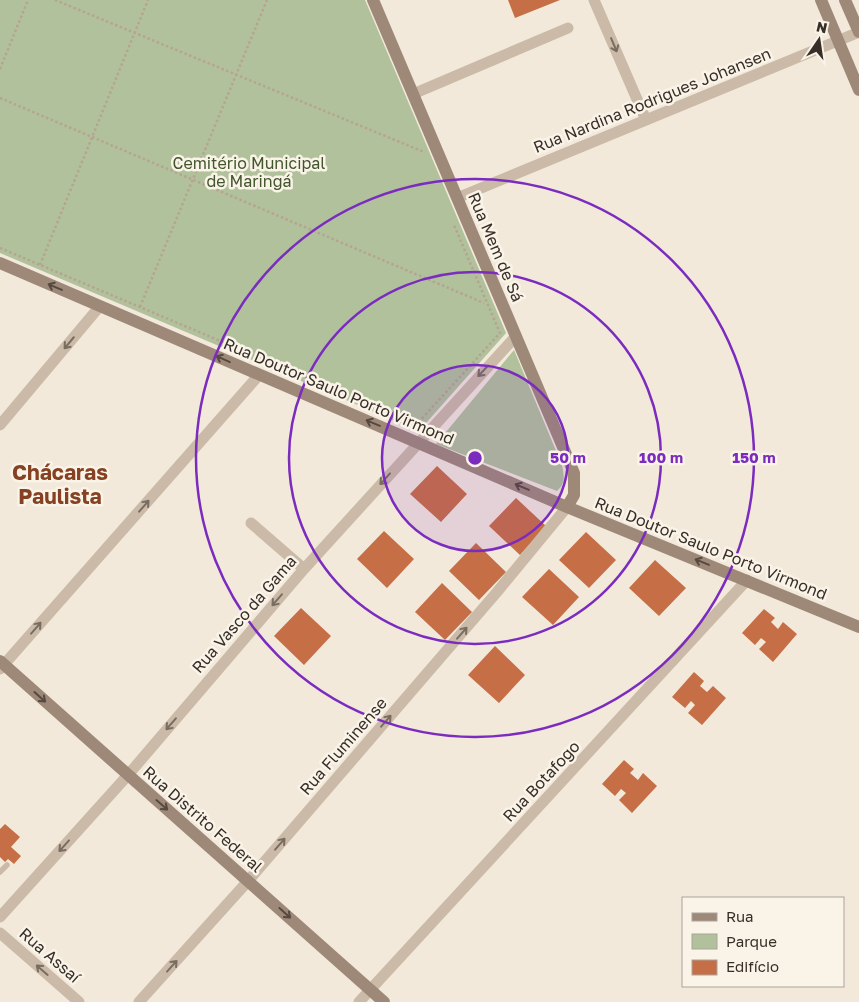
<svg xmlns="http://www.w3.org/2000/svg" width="859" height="1002" viewBox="0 0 859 1002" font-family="'Golos Text',sans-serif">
	<rect width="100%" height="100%" fill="#f2e9db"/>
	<!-- green -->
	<path fill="#b1c19b" d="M0 0H365L506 333 419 431 0 253Z
		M514 350 562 465C564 476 566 483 557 491L436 444Z"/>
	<!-- building -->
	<path fill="#c66f46" d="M508 0H560L515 18Z
		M437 466 467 494 441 522 410 494Z
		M516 498 546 526 520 555 489 526Z
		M384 531 414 559 387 588 357 559Z
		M586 532 616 560 589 588 559 560Z
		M476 543 506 572 479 600 449 571Z
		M655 560 686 588 659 616 629 588Z
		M549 569 579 597 553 625 522 597Z
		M442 583 472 612 445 640 415 612Z
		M301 608 331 636 304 665 274 636Z
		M764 609 775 618 771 622 778 629 783 622 797 634 773 662 759 649 766 642 761 638 755 645 742 633Z
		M495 646 525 675 499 703 468 675Z
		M694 672 704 681 700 686 707 692 713 686 726 698 702 725 688 713 695 705 691 701 685 708 672 697Z
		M624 760 634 769 630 773 638 780 643 773 657 786 632 813 619 800 626 793 621 789 615 796 602 784Z
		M5 824 20 837 11 847 21 856 14 864 8 859 5 862 0 857V829Z"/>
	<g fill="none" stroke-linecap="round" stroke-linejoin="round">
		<!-- path -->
		<path stroke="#b6a492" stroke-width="2.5" stroke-dasharray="2.5 2.5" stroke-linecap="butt" d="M55 0 424 152
			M0 69 28 0
			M0 98 484 303
			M0 248 417 424 500 333 454 225
			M40 265 148 0
			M140 307 267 0"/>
		<!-- lane -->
		<path stroke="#cabaa7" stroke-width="5.5" d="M0 872 7 865"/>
		<!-- street -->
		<path stroke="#cabaa7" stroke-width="11" d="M594 0 646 120
			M413 94 568 28
			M457 198 859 32
			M0 425 100 306
			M251 523 304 569
			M0 669 259 375
			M0 917 128 775 304 569 516 336
			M0 933 79 1002
			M139 1002 248 881 497 592 567 507
			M359 1002 747 580"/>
		<!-- secondary -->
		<path stroke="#9e8979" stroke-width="12" d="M373 0 574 473V495L567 507
			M821 0 859 90
			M845 0 859 32
			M0 263 567 507 859 627
			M0 661 384 1002"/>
	</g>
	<!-- one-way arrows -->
	<defs><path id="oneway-shaft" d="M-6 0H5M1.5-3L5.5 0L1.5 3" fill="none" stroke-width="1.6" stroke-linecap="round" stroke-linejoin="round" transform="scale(1.25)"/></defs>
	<g stroke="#796d61">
		<use href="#oneway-shaft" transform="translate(614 45) rotate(67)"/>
		<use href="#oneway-shaft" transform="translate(69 343) rotate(130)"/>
		<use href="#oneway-shaft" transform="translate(483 371) rotate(133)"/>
		<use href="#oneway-shaft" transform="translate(385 479) rotate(132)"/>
		<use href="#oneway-shaft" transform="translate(144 506) rotate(-49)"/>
		<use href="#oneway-shaft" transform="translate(277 600) rotate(131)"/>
		<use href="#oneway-shaft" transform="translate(36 628) rotate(-49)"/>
		<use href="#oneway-shaft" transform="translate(462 633) rotate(-49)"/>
		<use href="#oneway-shaft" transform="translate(386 721) rotate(-49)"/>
		<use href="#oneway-shaft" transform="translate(171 724) rotate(131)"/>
		<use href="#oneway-shaft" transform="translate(280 844) rotate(-49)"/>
		<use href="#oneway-shaft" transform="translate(64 846) rotate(132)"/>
		<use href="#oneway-shaft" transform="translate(172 966) rotate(-48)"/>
		<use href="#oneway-shaft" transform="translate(42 970) rotate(-139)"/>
	</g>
	<g stroke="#564940">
		<use href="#oneway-shaft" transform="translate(55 287) rotate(-157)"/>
		<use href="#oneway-shaft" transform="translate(223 359) rotate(-156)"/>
		<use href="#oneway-shaft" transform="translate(373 423) rotate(-157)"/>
		<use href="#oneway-shaft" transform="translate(522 487) rotate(-157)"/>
		<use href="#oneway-shaft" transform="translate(702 562) rotate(-158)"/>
		<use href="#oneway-shaft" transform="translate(40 697) rotate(42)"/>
		<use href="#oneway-shaft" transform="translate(162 805) rotate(41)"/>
		<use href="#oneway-shaft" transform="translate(285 913) rotate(42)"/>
	</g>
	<!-- distance rings -->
	<circle cx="475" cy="458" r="93" fill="#7b2cbf" fill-opacity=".12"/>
	<g fill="none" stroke="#7b2cbf" stroke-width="2.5">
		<circle cx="475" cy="458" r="93"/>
		<circle cx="475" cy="458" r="186"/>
		<circle cx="475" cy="458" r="279"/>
	</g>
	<g text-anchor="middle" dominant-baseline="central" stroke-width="5" stroke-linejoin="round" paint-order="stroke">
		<!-- street labels -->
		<g font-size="16" fill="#372e28" stroke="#f9f3e8">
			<text transform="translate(652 100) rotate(-22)">Rua Nardina Rodrigues Johansen</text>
			<text transform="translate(496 247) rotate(67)">Rua Mem de Sá</text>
			<text transform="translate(339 391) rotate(23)">Rua Doutor Saulo Porto Virmond</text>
			<text transform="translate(711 548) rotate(22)">Rua Doutor Saulo Porto Virmond</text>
			<text transform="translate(244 614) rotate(-49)">Rua Vasco da Gama</text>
			<text transform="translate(343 746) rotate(-49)">Rua Fluminense</text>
			<text transform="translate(541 781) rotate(-47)">Rua Botafogo</text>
			<text transform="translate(203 819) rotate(41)">Rua Distrito Federal</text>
			<text transform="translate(50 955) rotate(41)">Rua Assaí</text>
		</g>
		<!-- park labels -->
		<g font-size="16" fill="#42552c" stroke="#f9f3e8">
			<text x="249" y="163">Cemitério Municipal<tspan x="249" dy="18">de Maringá</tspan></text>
		</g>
		<!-- district labels -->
		<g font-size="21" font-weight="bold" fill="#854121" stroke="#f9f3e8">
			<text x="60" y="472">Chácaras<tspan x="60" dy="24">Paulista</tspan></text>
		</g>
	</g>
	<circle cx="475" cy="458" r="8" fill="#7b2cbf" stroke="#f9f3e8" stroke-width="2.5"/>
	<g font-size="15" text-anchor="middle" font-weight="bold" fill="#7b2cbf" stroke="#f9f3e8" stroke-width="5" stroke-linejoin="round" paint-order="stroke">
		<text x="568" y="463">50 m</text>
		<text x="661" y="463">100 m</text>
		<text x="754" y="463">150 m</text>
	</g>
	<!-- legend -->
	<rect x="682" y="897" width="162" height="90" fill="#f9f3e8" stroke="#aba49b"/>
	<rect x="692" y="913" width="25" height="8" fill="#9e8979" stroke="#aba49b"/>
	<text x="726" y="922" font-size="15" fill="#372e28">Rua</text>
	<rect x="692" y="934" width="25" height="15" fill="#b1c19b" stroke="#aba49b"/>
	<text x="726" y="947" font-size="15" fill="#372e28">Parque</text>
	<rect x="692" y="960" width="25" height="15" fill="#c66f46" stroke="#aba49b"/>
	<text x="726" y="972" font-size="15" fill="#372e28">Edifício</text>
	<!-- north arrow -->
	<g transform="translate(819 40) rotate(13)" stroke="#f9f3e8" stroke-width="4" paint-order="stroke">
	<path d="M0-4L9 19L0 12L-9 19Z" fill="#372e28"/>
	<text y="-8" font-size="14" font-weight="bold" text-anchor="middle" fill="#372e28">N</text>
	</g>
</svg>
